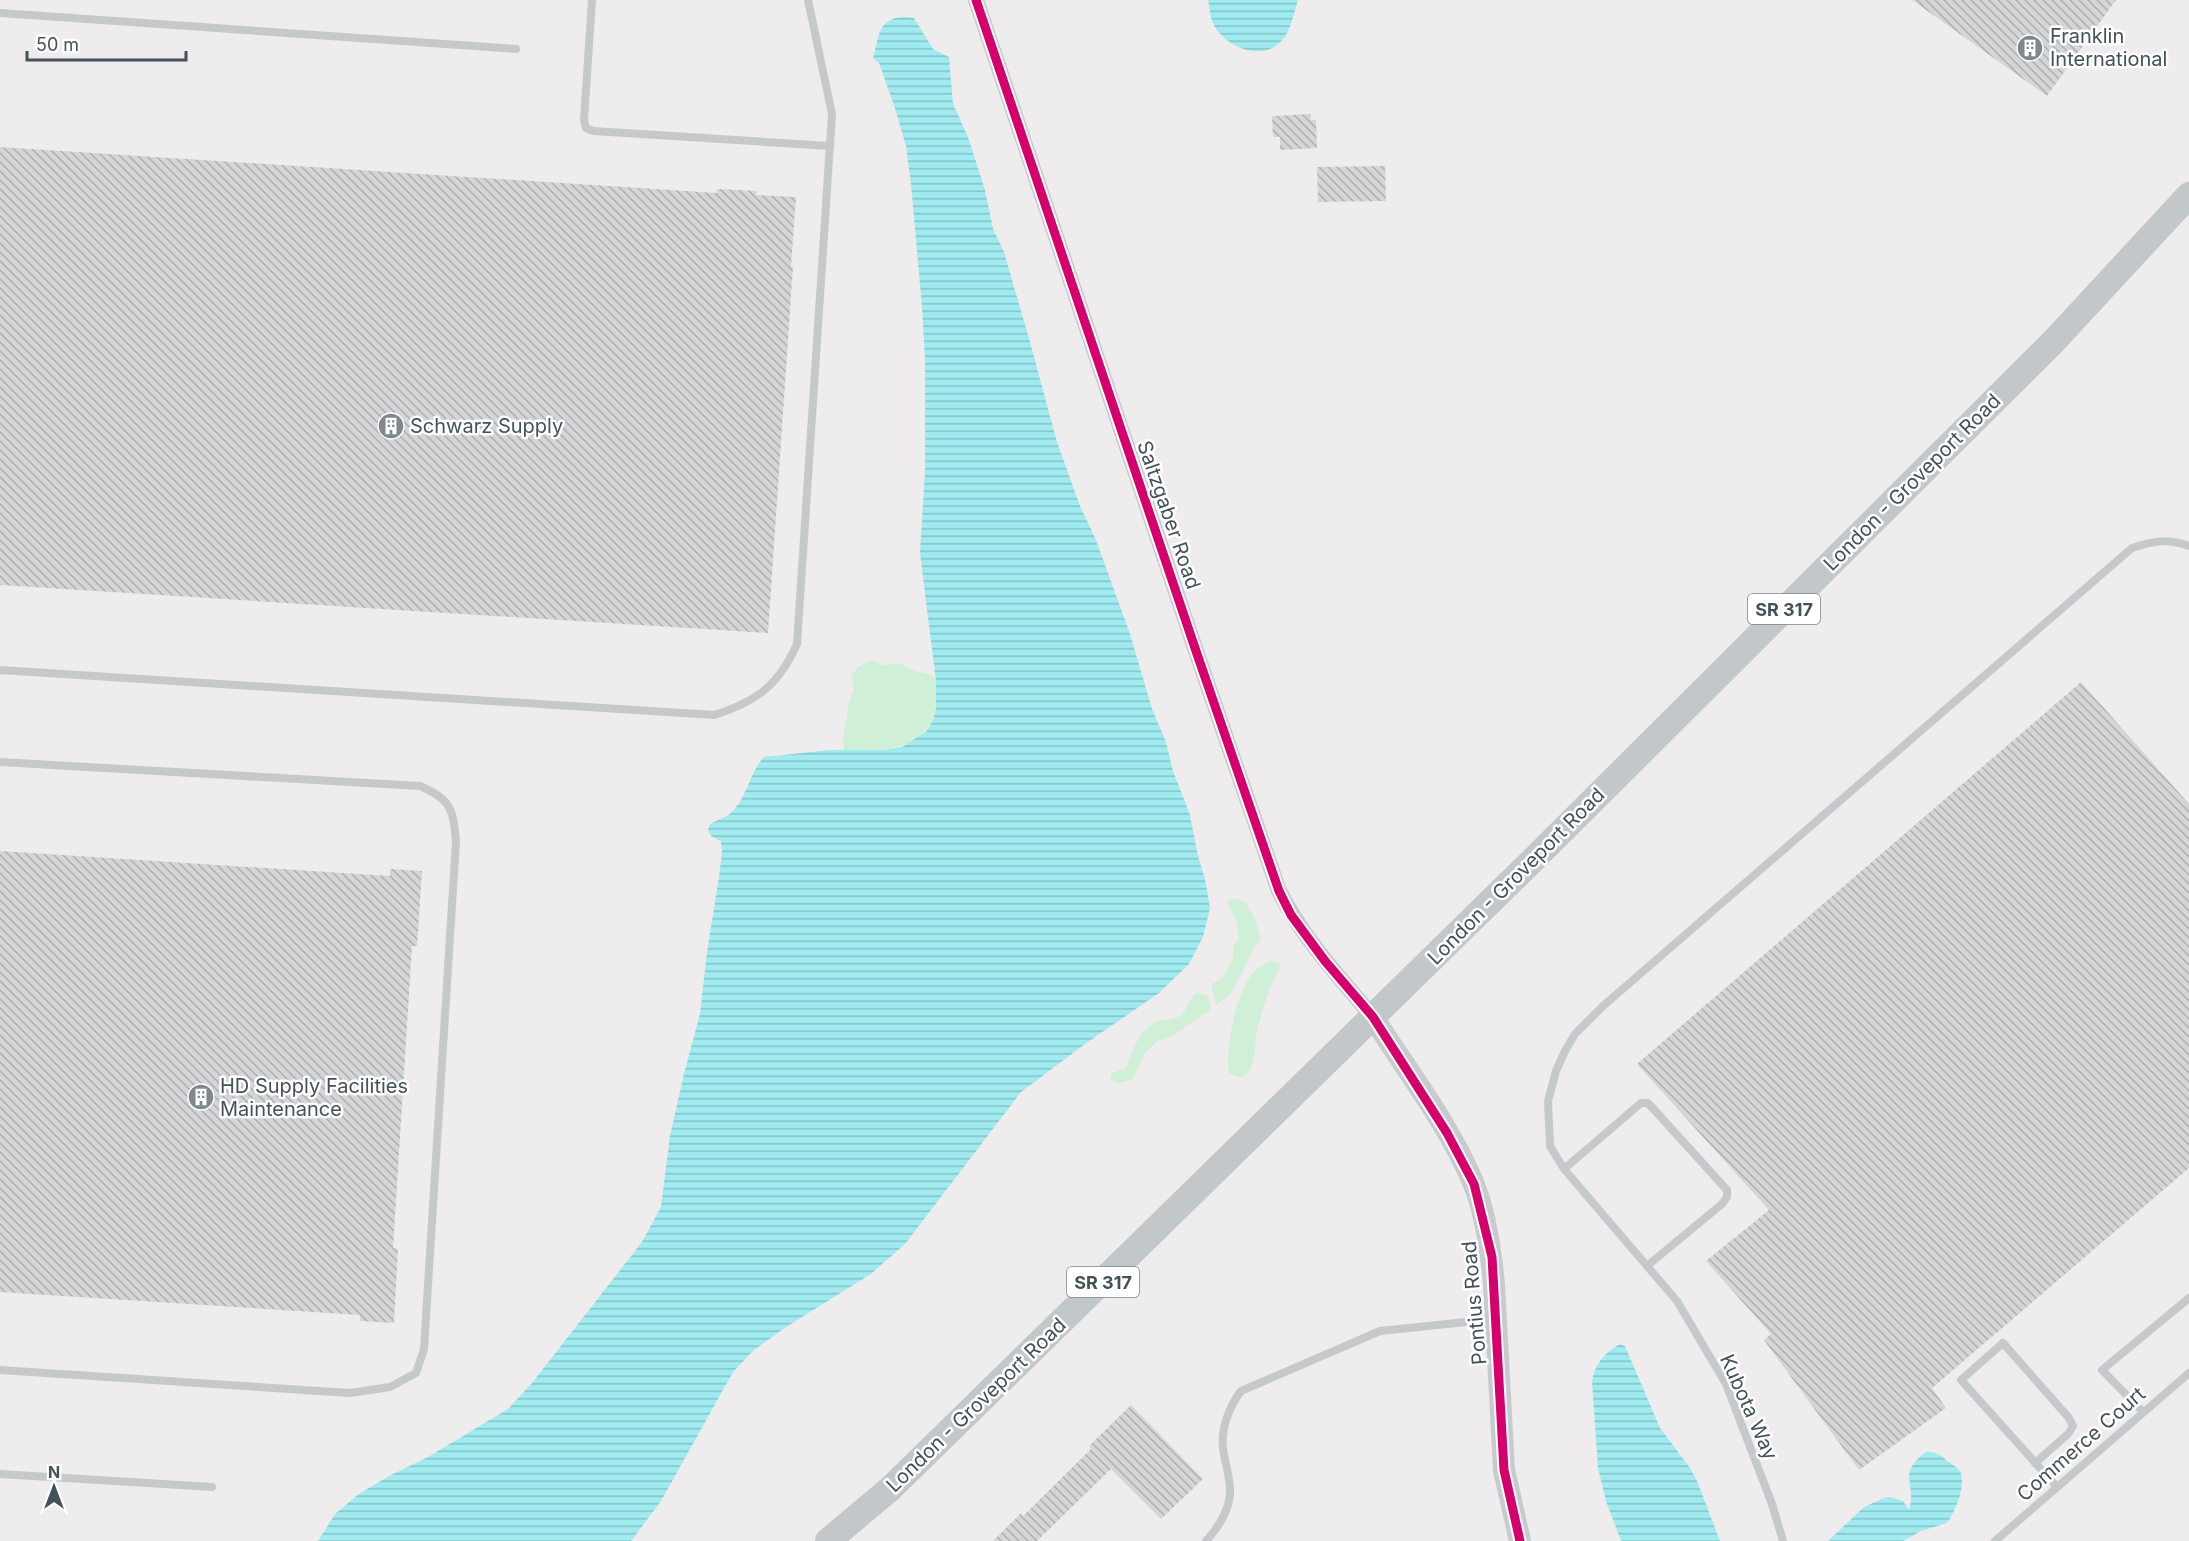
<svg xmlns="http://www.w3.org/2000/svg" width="2189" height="1541" viewBox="0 0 2189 1541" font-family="Inter,sans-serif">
	<defs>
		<pattern id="water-rules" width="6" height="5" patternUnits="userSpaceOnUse" patternTransform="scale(1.5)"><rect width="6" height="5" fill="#a0ebf0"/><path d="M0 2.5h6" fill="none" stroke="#84c1c5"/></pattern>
		<pattern id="building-back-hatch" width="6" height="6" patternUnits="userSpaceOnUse" patternTransform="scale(1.5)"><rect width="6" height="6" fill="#d5d5d7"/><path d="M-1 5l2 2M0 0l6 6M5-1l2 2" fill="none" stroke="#aeafb1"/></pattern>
	</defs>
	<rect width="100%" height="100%" fill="#eeeced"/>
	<!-- green -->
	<path fill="#cfefd6" d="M871 660 881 665 901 664 916 671 935 676C943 749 903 750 844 750L843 740 849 703 854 688 851 676 858 667Z
		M1230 899C1252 896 1256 924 1261 940L1253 949C1252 953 1235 988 1231 993 1227 997 1220 1002 1216 1005L1211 985 1222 978 1228 969 1233 958V946L1239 938 1236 919 1230 910 1227 902Z
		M1271 961 1280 964C1280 972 1276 974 1273 981 1267 996 1261 1013 1257 1030 1254 1043 1257 1065 1246 1074 1240 1079 1235 1077 1229 1073 1225 1049 1236 994 1252 974 1256 968 1265 964 1271 961Z
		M1197 993 1208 996 1211 1004 1209 1011 1175 1034 1156 1042 1145 1053 1133 1079 1118 1083 1111 1080 1110 1078 1112 1073 1126 1068C1133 1052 1138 1029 1157 1022 1164 1020 1174 1020 1180 1016 1189 1009 1187 999 1197 993Z"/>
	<!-- water -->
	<path fill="url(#water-rules)" d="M1208 0H1298C1294 12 1291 30 1283 39 1264 63 1228 48 1215 27 1210 19 1210 9 1208 0Z
		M907 17 914 18 933 49 949 57 953 104 968 137 985 190 993 229 1004 252 1030 342 1057 442 1080 506 1096 540 1130 634 1152 709 1166 742 1173 771 1190 815 1198 856 1205 879 1210 908 1203 937 1189 964 1159 993 1085 1044 1021 1092 905 1244 871 1274 786 1327 754 1350 733 1372 661 1501 631 1541H318L335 1514 359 1494 389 1476 428 1457 508 1409 532 1383 642 1242 661 1207 670 1136 684 1074 700 1014 707 952 719 877 722 852 721 841 711 836 708 830 710 824C717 820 727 817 732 812 747 797 750 772 764 757L830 750H883L902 747 926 732 933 720 936 708V681L920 553 925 472V359L922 307 911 184 906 146 895 108 879 63 873 58C880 35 877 17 907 17Z
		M1620 1344 1625 1346 1660 1428 1690 1468 1697 1481 1720 1541H1621L1606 1501 1598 1468 1592 1382C1594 1365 1604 1353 1620 1344Z
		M1926 1452C1936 1452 1940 1454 1947 1461 1951 1464 1956 1466 1959 1470 1968 1482 1955 1512 1947 1523L1921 1531 1903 1541H1828L1864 1507 1884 1498 1890 1497 1903 1501 1909 1510C1917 1483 1896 1474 1926 1452Z"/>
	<!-- building -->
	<path fill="url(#building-back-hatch)" d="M1912 0H2116L2047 96Z
		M1311 114V120H1316L1317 148 1280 150V137H1273L1272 116Z
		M0 147 717 193V189L757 191 756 195 796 197 791 267H793L768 633 0 585Z
		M1385 166 1386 201 1318 202 1317 167Z
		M2081 682 2189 804V1168L1932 1388 1946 1408 1859 1470 1764 1340 1771 1334 1706 1261 1769 1210 1637 1064Z
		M0 851 390 876V869L422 871 417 946H412L393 1248 398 1249 394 1323 360 1321V1315L0 1292Z
		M1131 1405 1203 1479 1161 1519 1111 1469 1037 1541H993L1021 1513 1023 1516 1091 1449 1089 1446Z"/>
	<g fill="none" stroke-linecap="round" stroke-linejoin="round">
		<!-- lane -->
		<path stroke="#c5c9cc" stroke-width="8" d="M592 0 584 120 586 128 593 131 830 146
			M0 13 516 49
			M0 670 714 715C756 702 779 685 797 644L832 114 808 0
			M0 762 420 786C451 799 453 809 456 841L424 1349 416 1373 390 1387 350 1393 0 1370
			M1564 1169 1550 1146 1548 1101 1556 1071 1565 1051 1575 1034 1603 1006 2132 548C2153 541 2168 538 2189 546
			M1647 1266 1722 1204 1727 1197V1190L1648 1103H1641L1564 1169 1677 1301 1726 1384 1772 1504 1783 1541
			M2143 1412 2102 1370 2189 1298
			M2035 1463 2068 1434 2073 1426 2069 1418 2003 1343 1961 1380 2057 1487
			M0 1474 212 1487
			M1206 1541C1218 1528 1228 1513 1230 1495 1231 1479 1225 1464 1223 1448 1221 1428 1229 1407 1241 1391L1380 1331 1495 1319
			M1995 1541 2189 1373"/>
		<!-- street -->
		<path stroke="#c5c9cc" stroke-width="16" d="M976 0 1197 654 1279 891C1303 938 1339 977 1373 1017"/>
		<!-- secondary -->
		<path stroke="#c7cbce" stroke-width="22" d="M1373 1017C1407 1071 1448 1123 1473 1182 1486 1214 1491 1251 1494 1285L1504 1470 1520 1541"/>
		<!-- primary -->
		<path stroke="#c2c7ca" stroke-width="26" d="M828 1541 891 1488 1536 857 2054 341 2189 195"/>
		<defs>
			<path id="cycleway" d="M976 0 1197 654 1279 891 1291 915 1325 961 1373 1017 1447 1133 1474 1184 1492 1257 1504 1470 1520 1541"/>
		</defs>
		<!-- cycleway casing -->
		<use href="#cycleway" stroke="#fff" stroke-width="13"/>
		<!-- cycleway -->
		<use href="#cycleway" stroke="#d6006c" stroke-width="9"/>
	</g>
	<!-- icons -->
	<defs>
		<symbol id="building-disc" viewBox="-11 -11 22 22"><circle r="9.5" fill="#7f888d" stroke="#fff"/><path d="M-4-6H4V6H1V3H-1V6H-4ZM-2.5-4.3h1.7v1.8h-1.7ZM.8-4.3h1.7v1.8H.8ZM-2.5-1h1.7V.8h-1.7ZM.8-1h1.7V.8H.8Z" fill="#fff"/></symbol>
	</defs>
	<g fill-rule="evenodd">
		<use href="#building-disc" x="2015" y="33" width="30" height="30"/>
		<use href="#building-disc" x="376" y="411" width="30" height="30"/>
		<use href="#building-disc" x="186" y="1082" width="30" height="30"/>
	</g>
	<g text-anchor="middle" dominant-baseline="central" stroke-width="5" stroke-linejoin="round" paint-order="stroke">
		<!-- shield labels -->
		<g fill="#fff" stroke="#7b868c" stroke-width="1.5">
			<rect x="1748" y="594" width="72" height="30" rx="4.5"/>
			<rect x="1067" y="1267" width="72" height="30" rx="4.5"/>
		</g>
		<g font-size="18" font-weight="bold" fill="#43525a">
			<text x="1784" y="609">SR 317</text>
			<text x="1103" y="1282">SR 317</text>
		</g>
		<!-- poi labels -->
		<g font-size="20" fill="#43525a" stroke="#fff" text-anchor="start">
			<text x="2050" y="36">Franklin<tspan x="2050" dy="23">International</tspan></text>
			<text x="410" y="426">Schwarz Supply</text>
			<text x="220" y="1086">HD Supply Facilities<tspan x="220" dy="23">Maintenance</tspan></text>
		</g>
		<!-- street labels -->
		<g font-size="20" fill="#43525a" stroke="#fff">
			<text transform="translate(1912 482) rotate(-45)">London - Groveport Road</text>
			<text transform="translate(1169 515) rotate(71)">Saltzgaber Road</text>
			<text transform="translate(1516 876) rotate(-45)">London - Groveport Road</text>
			<text transform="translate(1474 1303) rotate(-95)">Pontius Road</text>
			<text transform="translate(976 1405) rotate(-44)">London - Groveport Road</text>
			<text transform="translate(1749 1407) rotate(66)">Kubota Way</text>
			<text transform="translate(2081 1444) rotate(-41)">Commerce Court</text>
		</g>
	</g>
	<!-- north arrow -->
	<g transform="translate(54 1487)" stroke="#ffffff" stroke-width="4.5" paint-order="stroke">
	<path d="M0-4.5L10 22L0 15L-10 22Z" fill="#43525a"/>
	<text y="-9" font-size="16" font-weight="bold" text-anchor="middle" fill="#43525a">N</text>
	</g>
	<!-- scale -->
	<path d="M27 51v9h159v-9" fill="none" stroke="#43525a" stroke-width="3"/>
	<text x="36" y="51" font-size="18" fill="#43525a" stroke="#ffffff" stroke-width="4.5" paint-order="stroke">50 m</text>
</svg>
